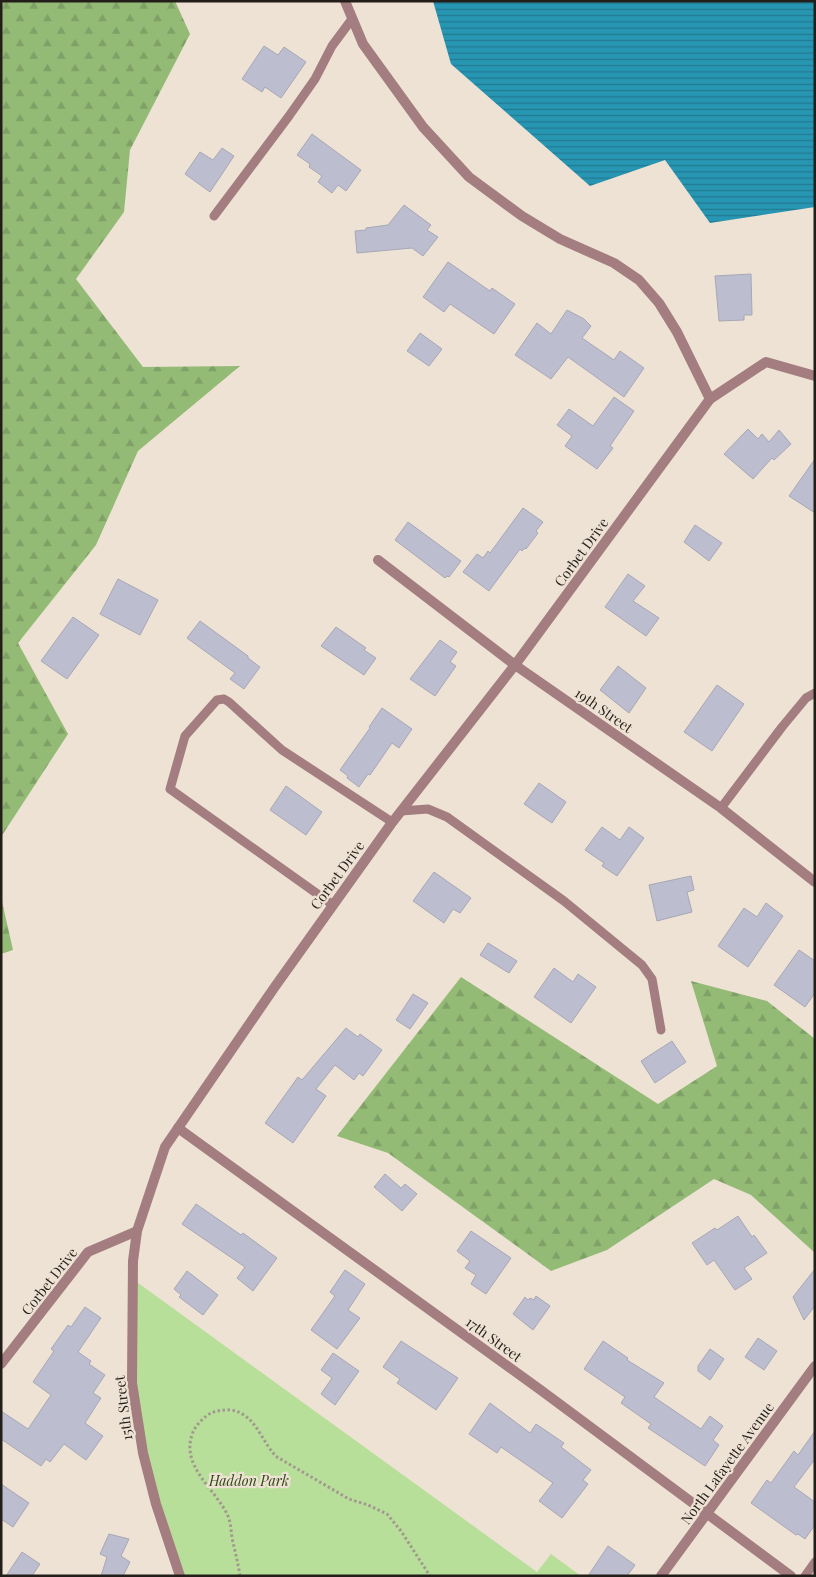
<svg xmlns="http://www.w3.org/2000/svg" width="816" height="1577" viewBox="0 0 816 1577" font-family="'Playfair Display',serif">
	<defs>
		<pattern id="forest-firs" width="22" height="20" patternUnits="userSpaceOnUse" patternTransform="scale(1.25)"><rect width="22" height="20" fill="#94bb76"/><path d="M5 1l3.5 6h-7zM16 11l3.5 6h-7z" fill="#7fa066"/></pattern>
		<pattern id="water-rules" width="6" height="5" patternUnits="userSpaceOnUse" patternTransform="scale(1.25)"><rect width="6" height="5" fill="#2796b3"/><path d="M0 2.5h6" fill="none" stroke="#217a91"/></pattern>
	</defs>
	<rect width="100%" height="100%" fill="#eee2d4"/>
	<!-- forest -->
	<path fill="url(#forest-firs)" d="M1 1H175L190 34 130 150 124 212 76 279 143 367 240 366 138 451 96 545 18 643 68 734 1 837Z
		M1 897 13 950 1 954Z
		M461 977 658 1104 717 1066 691 981 767 1001 815 1039V1253L751 1195 714 1179 607 1250 551 1271 388 1153 337 1136Z"/>
	<!-- park -->
	<path fill="#b8df9a" d="M134 1280 537 1572 551 1554 581 1576H180L138 1428Z"/>
	<!-- water -->
	<path fill="url(#water-rules)" d="M433 1H815V207L710 223 665 160 590 186 451 64Z"/>
	<!-- building -->
	<path fill="#bcbdce" stroke="#a6a7b7" d="M264 46 278 55 284 47 306 62 281 98 265 87 262 92 242 79Z
		M312 134 361 170 346 191 338 185 332 193 318 182 322 176 309 167 310 164 297 155Z
		M222 148 234 156 210 192 185 174 200 152 213 160Z
		M404 205 431 225 427 230 438 237 423 256 412 248 357 253 355 231 366 230V228L388 225Z
		M448 262 490 291 492 288 515 304 494 334 450 304 444 312 423 297Z
		M751 274 752 315H744V320L719 321 715 276Z
		M567 310 584 319 591 326 582 338 614 360 620 351 644 368 624 397 568 357 551 379 515 355 537 323 551 334Z
		M420 333 442 349 429 366 407 351Z
		M614 397 634 411 610 446 613 448 597 469 565 446 572 436 557 425 569 409 593 426Z
		M748 429 758 439 762 434 769 442 779 430 791 444 774 460 772 458 753 479 724 454Z
		M815 459V513L789 496Z
		M523 508 543 522 536 531 538 533 526 549 525 548 522 551 520 549 489 591 463 572 477 554 483 558 488 551 490 553Z
		M408 522 461 561 449 577 447 576 445 578 395 540Z
		M695 525 722 543 709 561 684 542Z
		M628 574 645 586 633 601 659 618 646 636 605 607Z
		M118 579 158 600 140 635 100 614Z
		M73 617 99 635 67 679 41 661Z
		M200 621 248 656V658L260 667 244 689 230 679 235 673 187 638Z
		M336 627 366 648 364 650 376 658 364 675 321 646Z
		M440 640 457 652 450 662 456 666 435 696 410 679Z
		M618 666 646 688 629 713 600 690Z
		M717 685 744 704 712 751 684 732Z
		M382 708 412 729 399 748 392 743 370 775 368 774 359 787 347 778 348 776 340 770 370 728 369 727Z
		M539 783 566 802 552 823 524 804Z
		M286 786 322 812 306 835 270 810Z
		M602 827 620 840 629 827 644 838 617 876 602 866 604 863 585 850Z
		M434 872 471 898 460 913 453 909 444 923 413 901Z
		M691 876 694 890 687 892 692 912 657 921 649 885Z
		M766 903 783 916 748 967 718 946 744 908 757 917Z
		M488 943 517 961 509 973 480 955Z
		M799 950 815 961V993L805 1007 774 985Z
		M554 968 573 982 578 974 596 987 571 1023 534 997Z
		M413 994 428 1003 410 1029 396 1020Z
		M346 1028 358 1037 360 1034 382 1050 363 1076 359 1073 354 1080 335 1065 316 1089 326 1096 293 1143 265 1123 298 1077 302 1080Z
		M672 1041 686 1062 655 1083 641 1061Z
		M385 1174 401 1188 405 1184 417 1194 402 1211 374 1187Z
		M196 1204 241 1235 243 1233 277 1258 253 1291 237 1278 245 1267 182 1224Z
		M738 1216 752 1237 754 1235 767 1253 744 1268 752 1279 735 1290 714 1260 707 1265 692 1243 715 1228 717 1230Z
		M471 1231 511 1258 486 1294 471 1284 476 1275 465 1268 470 1261 457 1251Z
		M815 1269V1306L804 1320 793 1297Z
		M345 1270 365 1284 348 1310 360 1318 337 1349 311 1330 335 1296 330 1292Z
		M187 1271 218 1295 203 1315 179 1297 181 1295 174 1289Z
		M536 1296 550 1306 533 1330 513 1314 525 1297 528 1300 530 1298 534 1300Z
		M85 1307 101 1318 78 1352 91 1361 89 1364 105 1375 93 1393 101 1398 85 1423 103 1436 86 1460 64 1444 50 1462 46 1459 41 1466 1 1439V1411L28 1429 51 1395 33 1382 54 1351 51 1349 68 1325 71 1327Z
		M758 1338 777 1351 764 1370 745 1357Z
		M401 1341 458 1378 436 1410 397 1383 400 1379 383 1367Z
		M603 1341 628 1358 627 1360 664 1383 654 1397 701 1429 710 1416 723 1426 713 1440 719 1445 705 1466 648 1428 651 1424 621 1403 625 1397 584 1369Z
		M710 1349 724 1359 710 1380 698 1371V1366Z
		M333 1353 359 1371 335 1405 321 1394 332 1378 321 1370Z
		M490 1403 530 1433 536 1424 564 1443 561 1447 591 1470 583 1480 588 1484 562 1518 539 1501 553 1483 501 1447 497 1453 469 1434Z
		M815 1431V1459L794 1487 815 1502V1525L805 1539 798 1534 796 1535 751 1503 767 1480 771 1483 794 1451 798 1455Z
		M1 1484 29 1503 13 1527 1 1519Z
		M109 1534 129 1539 121 1556 130 1562 123 1576H101L107 1557 100 1554Z
		M608 1546 635 1565 627 1576H588Z
		M22 1552 40 1564 32 1576H6Z"/>
	<g fill="none" stroke-linecap="round" stroke-linejoin="round">
		<!-- path -->
		<path stroke="#a2998e" stroke-width="3" stroke-dasharray="2.5 2.5" stroke-linecap="butt" d="M240 1576C238 1563 235 1551 232 1538 231 1531 231 1523 228 1516 216 1489 179 1466 193 1432 196 1425 204 1417 211 1413 222 1409 234 1408 244 1415 259 1425 264 1445 277 1457L349 1499 368 1505 387 1514 401 1531 430 1576"/>
		<!-- service -->
		<path stroke="#a37d7f" stroke-width="9" d="M214 216 289 116 315 79 332 46 352 19
			M721 808 782 727 806 698 815 693
			M401 811 428 809 447 817 564 901 642 965 652 979 661 1030
			M333 905 170 789 185 736 217 700 224 699 229 702 282 750 392 822
			M805 1576 815 1562"/>
		<!-- minor -->
		<path stroke="#a37d7f" stroke-width="10" d="M378 560 515 665 721 808 815 882
			M515 665 710 399
			M178 1128 542 1391 791 1576
			M661 1576 815 1366"/>
		<!-- tertiary -->
		<path stroke="#a37d7f" stroke-width="10" d="M345 1 363 44 423 127 469 177 522 216 560 239 614 263 639 280 659 303 677 332 710 399 766 362 815 376
			M137 1231 133 1261 132 1383 143 1453 156 1504 180 1576
			M1 1364 88 1252 137 1231 165 1147 274 988 391 824 515 665"/>
	</g>
	<g text-anchor="middle" dominant-baseline="central" stroke-width="4.5" stroke-linejoin="round" paint-order="stroke">
		<!-- street labels -->
		<g font-size="14" fill="#231e19" stroke="#eee2d4">
			<text transform="translate(581 552) rotate(-54)">Corbet Drive</text>
			<text transform="translate(604 710) rotate(35)">19th Street</text>
			<text transform="translate(337 875) rotate(-54)">Corbet Drive</text>
			<text transform="translate(49 1281) rotate(-52)">Corbet Drive</text>
			<text transform="translate(494 1339) rotate(36)">17th Street</text>
			<text transform="translate(123 1408) rotate(-97)">15th Street</text>
			<text transform="translate(727 1463) rotate(-54)">North Lafayette Avenue</text>
		</g>
		<!-- park labels -->
		<g font-size="14" font-style="italic" fill="#2d4716" stroke="#eee2d4">
			<text x="249" y="1480">Haddon Park</text>
		</g>
	</g>
	<!-- border -->
	<rect width="816" height="1577" fill="none" stroke="#231e19" stroke-width="5"/>
</svg>
